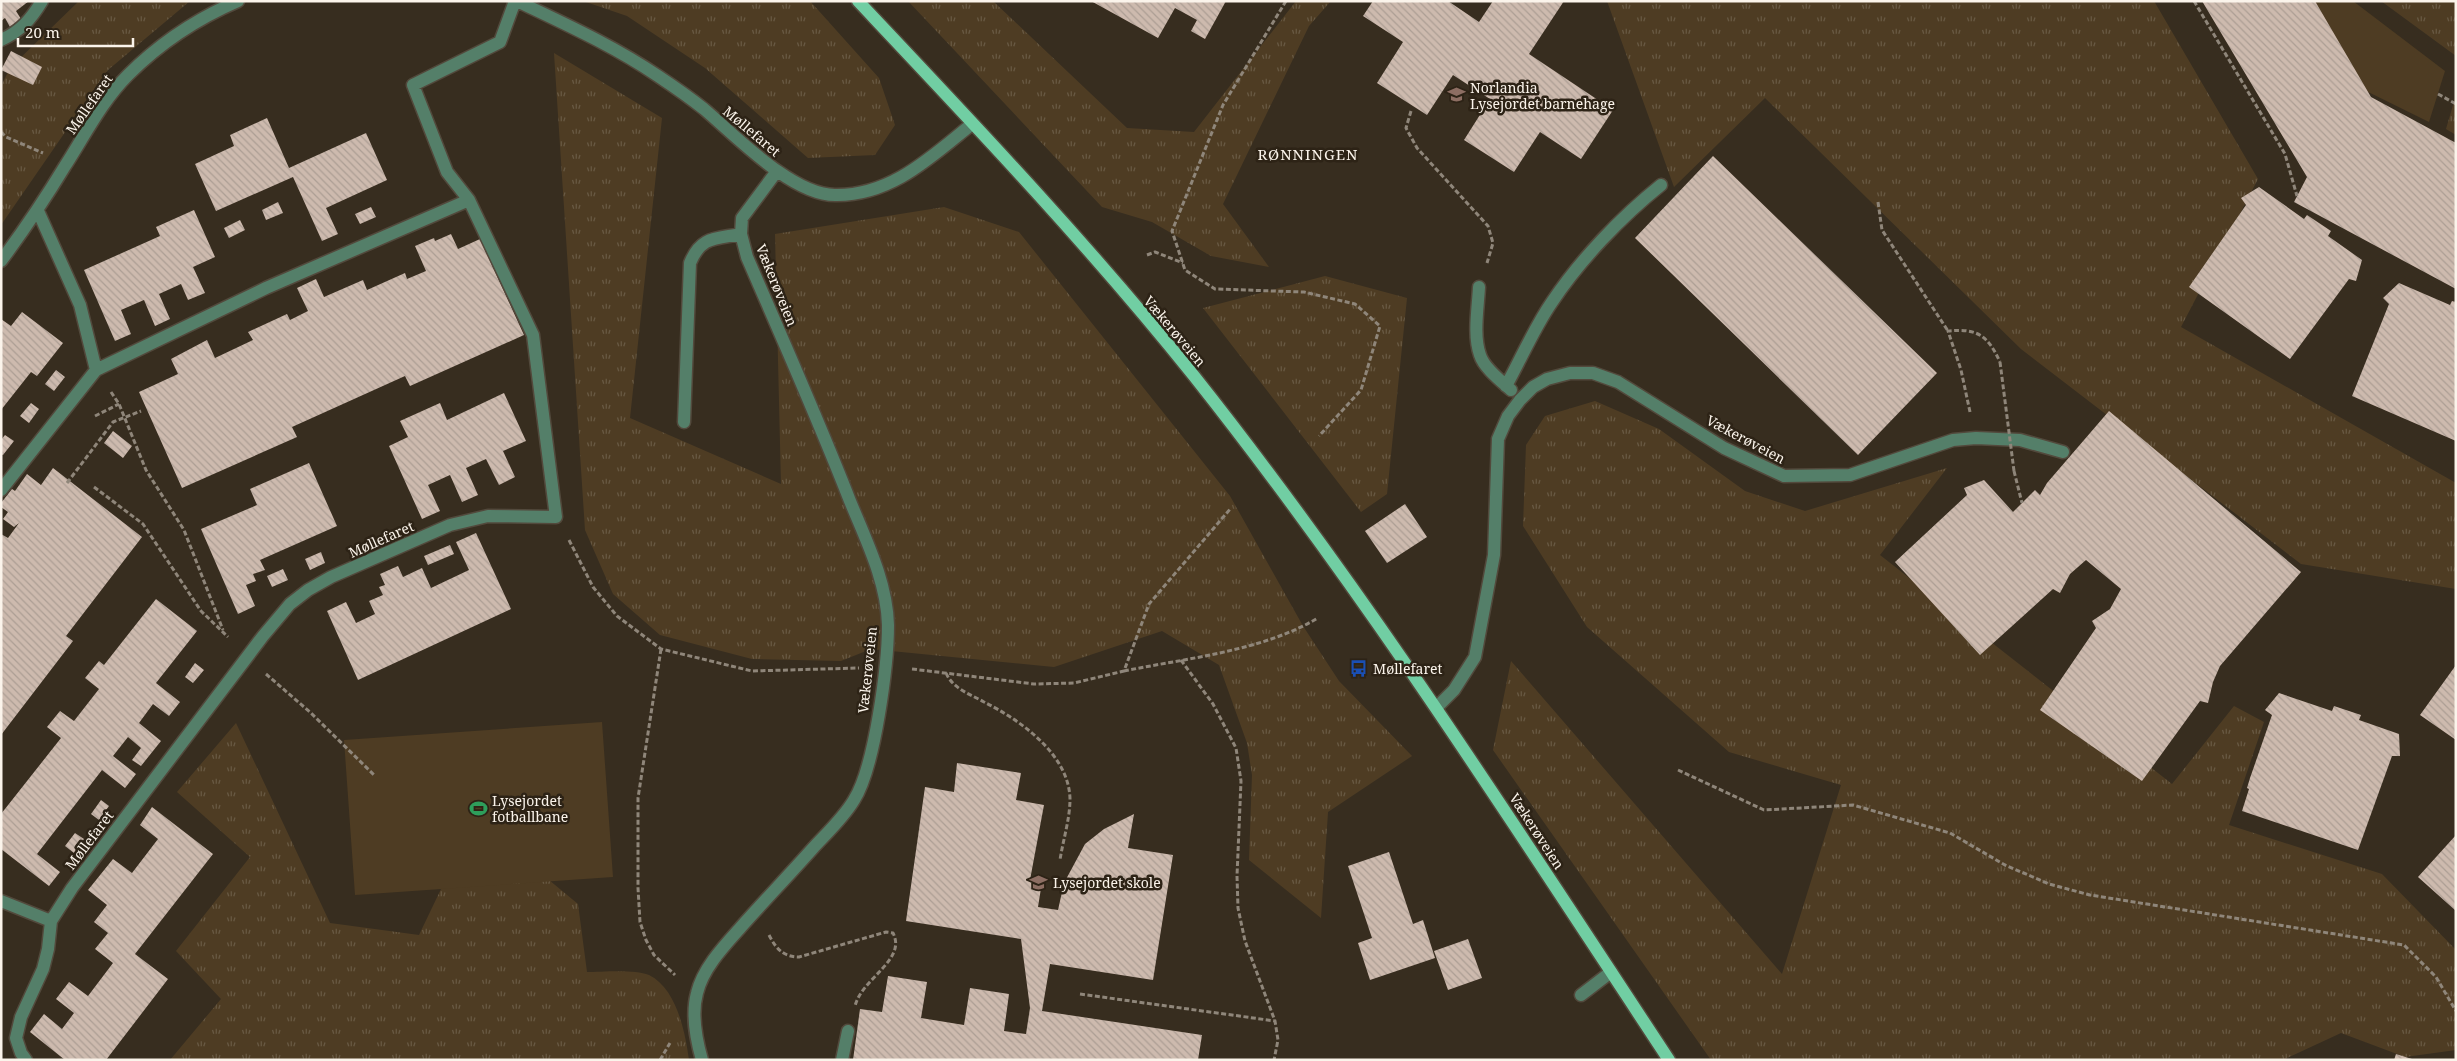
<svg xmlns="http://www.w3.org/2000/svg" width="2457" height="1061" viewBox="0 0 2457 1061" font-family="'Noto Serif',serif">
	<defs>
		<pattern id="grass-tufts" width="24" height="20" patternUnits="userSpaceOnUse" patternTransform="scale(1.25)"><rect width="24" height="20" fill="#4e3c23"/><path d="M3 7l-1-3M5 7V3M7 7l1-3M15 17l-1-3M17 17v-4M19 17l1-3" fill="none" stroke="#685943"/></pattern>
		<pattern id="building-back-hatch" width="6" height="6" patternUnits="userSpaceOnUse" patternTransform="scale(1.25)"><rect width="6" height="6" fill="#cdbaae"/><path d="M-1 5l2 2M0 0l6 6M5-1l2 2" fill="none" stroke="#ac9e94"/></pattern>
	</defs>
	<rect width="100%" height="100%" fill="#372d1f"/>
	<!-- grass -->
	<path fill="url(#grass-tufts)" d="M79 1H190L108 70 1 225V86L10 68Z
		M583 1H810L879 78 895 125 875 155 808 158 705 68 627 16Z
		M908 1H993L1127 128 1194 132 1296 1H1331L1309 26 1223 204 1269 267 1211 256 1152 222 1102 207Z
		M1607 1H2154L2258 179 2181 327 2456 483V589L2301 564 2021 349 1765 98 1674 187Z
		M2381 1H2456V56Z
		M554 53 662 118 630 418 781 484 775 234 944 207 1019 232 1230 496 1303 626 1339 681 1412 756 1328 812 1321 918 1249 860 1252 775 1247 743 1219 665 1162 631 1054 667 871 649 841 661 752 659 660 635 613 594 585 530Z
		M2456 95V135L2446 129Z
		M1325 276 1407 298 1387 494 1361 512 1203 308Z
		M1595 401 1659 429 1745 491 1805 511 1947 468 1880 555 2172 784 2234 706 2264 722 2229 825 2382 874 2456 950V1050L2405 1057 2341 1033 2283 1060H1711L1493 750 1511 661 1782 974 1841 785 1729 752 1587 627 1523 526 1526 445 1545 416Z
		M236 723 330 923 419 935 442 887 549 880 578 904 587 972C603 972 634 969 649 975 677 989 685 1032 689 1060H170L221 999 176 951 250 857 177 792Z"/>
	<!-- garden -->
	<path fill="#4e3c23" d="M2203 1H2353L2445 71 2429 122 2358 87Z
		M602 722 613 877 355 895 344 740Z"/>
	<!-- building -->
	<path fill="url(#building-back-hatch)" d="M1 1H29L16 11 21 19 10 27 5 18 1 21Z
		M1091 1H1226L1205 39 1191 31 1197 20 1175 8 1158 38Z
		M1373 1H1448L1479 22 1493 1H1564L1529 54 1613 110 1581 159 1540 132 1514 172 1464 140 1490 99 1453 75 1427 115 1377 83 1403 42 1363 16Z
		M2202 1H2315L2371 97 2456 143V289L2294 202 2307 177Z
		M11 51 42 67 33 85 1 70Z
		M267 118 289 168 366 133 387 180 326 208 338 234 322 241 293 177 216 211 195 164 234 146 230 135Z
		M1713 156 1937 373 1858 455 1635 238Z
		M2259 187 2304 219 2307 215 2331 231 2328 236 2362 260 2356 281 2349 279 2290 359 2189 287 2246 205 2241 198Z
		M278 202 283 213 266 220 262 210Z
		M371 207 376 217 360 224 355 214Z
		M194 210 215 257 193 267 205 293 188 300 181 284 159 294 170 319 155 326 144 300 121 310 131 334 115 341 84 270 160 236 156 227Z
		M240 220 245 230 229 238 224 228Z
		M451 234 458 249 480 239 524 335 410 386 405 376 292 427 297 437 182 488 139 392 178 374 171 359 207 340 215 358 253 340 248 332 287 314 290 320 308 311 297 288 316 279 324 297 363 280 367 290 405 273 407 279 426 271 415 246 434 238 435 241Z
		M2399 283 2450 305 2452 301 2456 302V441L2352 396 2389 304 2383 298Z
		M22 312 63 343 37 376 31 372 1 410V319L11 326Z
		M56 370 65 377 54 391 45 384Z
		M504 393 526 441 503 451 515 477 499 485 486 459 466 468 478 495 462 502 450 475 428 485 440 511 422 519 389 446 408 437 400 421 440 403 447 420Z
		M31 403 39 409 29 423 20 416Z
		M2109 411 2301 572 2220 666 2213 682 2208 703 2200 701 2142 781 2040 710 2096 628 2092 621 2110 609 2121 589 2086 560 2070 574 2060 593 2053 589 1980 655 1895 562 1967 495 1964 488 1984 480 2013 512 2035 490 2040 495 2047 483Z
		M113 431 132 446 123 458 104 443Z
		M5 435 14 441 3 455 1 454V440Z
		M309 463 337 526 260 560 265 570 253 574 256 581 246 585 255 606 238 614 201 529 257 505 250 489Z
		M53 468 142 537 66 636 73 641 1 735V534L8 538 19 523 14 527 3 519 8 512 1 507V503L12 489 15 491 27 474 41 485Z
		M1405 504 1427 537 1387 563 1365 531Z
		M476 533 511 609 358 680 327 611 346 602 356 623 375 614 369 601 383 595 379 587 385 585 380 574 398 566 403 577 422 568 431 588 469 570 456 542Z
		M450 545 454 554 428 565 424 556Z
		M321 552 325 563 310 570 305 559Z
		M283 569 288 580 272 587 267 576Z
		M156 599 197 631 156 683 180 702 169 716 153 704 139 723 161 741 141 766 132 760 141 748 128 737 113 756 136 774 125 788 102 770 37 854 60 872 49 886 1 849V814L61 738 47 727 60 711 74 721 99 689 85 678 99 661 104 665Z
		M195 663 204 670 193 683 185 677Z
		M2456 665V740L2420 715Z
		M2279 693 2332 711 2334 706 2361 715 2359 720 2399 734 2400 756H2392L2358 850 2242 811 2249 789 2247 788 2250 778 2272 715 2265 710Z
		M957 763 1021 773 1016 800 1044 805 1030 880 1042 882 1038 907 1058 910 1064 883 1085 844 1104 829 1134 814 1128 848 1173 855 1153 980 1050 964 1042 1011 1202 1035 1198 1060H853L860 1009 882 1012 888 976 927 982 921 1018 964 1025 970 988 1009 994 1004 1031 1026 1034 1030 1008 1021 939 906 921 925 787 954 792Z
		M101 800 109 806 99 820 91 814Z
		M152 807 213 854 135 954 168 979 106 1060H65L30 1032 44 1014 62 1029 74 1013 56 999 69 982 88 996 113 963 95 949 108 933 94 922 107 905 88 890 113 859 132 873 158 839 140 825Z
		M75 833 84 839 74 853 65 846Z
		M2456 835V911L2418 877Z
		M1389 852 1413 924 1423 920 1435 958 1370 980 1358 943 1372 938 1348 866Z
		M1468 939 1482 978 1448 990 1434 951Z
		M2396 1054 2412 1059V1060H2394Z"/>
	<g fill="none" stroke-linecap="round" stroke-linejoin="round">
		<defs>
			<path id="minor" d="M517 1C565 24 614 46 658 76 673 86 689 97 704 109 736 136 792 195 835 195 891 196 931 157 972 124
				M1 40C21 31 31 19 42 1
				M38 211 80 305 96 370
				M1 261C24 230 45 199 65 166 85 135 102 101 128 75 160 43 196 19 238 1
				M1479 287C1478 308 1473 335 1480 355 1484 368 1501 381 1511 390
				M1506 386C1521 359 1534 328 1552 302 1580 260 1621 217 1661 185
				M684 422 690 263C701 236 715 239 741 234
				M1 490 96 370 266 288 469 200
				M1437 707 1454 690 1475 657 1494 555 1498 439 1508 416 1520 400 1533 387 1547 379 1570 373H1593L1618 382 1724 448 1784 476 1850 475 1953 440 1976 438 2020 440 2063 452
				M1 901 51 921
				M1581 995 1611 972
				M26 1060 21 1053 16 1038 21 1017 43 969 48 949 51 921 72 888 263 636 290 604 308 590 331 577 450 525 488 516 556 517 533 335 469 200 447 172 413 85 500 42 515 1
				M702 1060C696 1039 691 1015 697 993 703 968 724 946 741 927 765 900 790 874 814 847 828 832 844 817 854 800 875 767 888 664 888 625 887 582 866 540 850 501 818 419 782 338 747 257L741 234 742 218 777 171
				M842 1060 848 1031"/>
			<path id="major" d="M858 1C973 123 1089 245 1194 376 1367 594 1516 828 1669 1060"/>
		</defs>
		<!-- minor casing -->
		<use href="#minor" stroke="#52493c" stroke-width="15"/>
		<!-- major casing -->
		<use href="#major" stroke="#52493c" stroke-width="15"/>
		<!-- path -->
		<path stroke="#8f867a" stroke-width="3" stroke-dasharray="5 2.5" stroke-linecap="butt" d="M1286 1 1223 105 1172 231 1185 270 1215 289 1304 292 1355 304 1380 326 1361 390 1319 436
			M2194 1 2285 154 2297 196
			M2438 94 2456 104
			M1411 111 1406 128 1417 148 1488 226 1493 243 1487 263
			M1 132 6 137 43 153
			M1878 202 1882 230 1948 331
			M1147 255 1155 252 1183 263
			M111 392 119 404 146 470 184 530 223 630
			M1970 412 1961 370 1948 331C1978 328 1988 336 2000 362
			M95 416 119 404
			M2014 471 2022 503
			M94 487 143 524 201 611 228 637
			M569 540 593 587 617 616 661 649 752 671 859 668
			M661 649 638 798V888L640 922 646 940 654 955 675 975
			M1181 660 1213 704 1236 748 1241 781 1237 876 1238 908 1245 941 1275 1021 1278 1040 1274 1060
			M912 669 1034 684 1074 683 1124 671 1149 604 1231 508
			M1124 671C1188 658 1262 651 1318 618
			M946 673C953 689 970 694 984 702 1020 720 1069 754 1070 799 1070 819 1063 840 1060 860
			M266 674 311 713 374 775
			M1678 770 1764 810 1853 805 1950 833 2005 865 2049 884 2090 895 2404 945 2436 977 2456 1011
			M769 935C776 949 784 957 799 957L886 932 893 933C907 960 862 978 855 1006
			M1080 994 1275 1021
			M660 1060 670 1043"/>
		<!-- minor -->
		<use href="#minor" stroke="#547f69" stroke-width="12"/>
		<!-- major -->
		<use href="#major" stroke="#71cea3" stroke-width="12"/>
		<!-- path-bridge -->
		<path stroke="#8f867a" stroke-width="3" stroke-dasharray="5 2.5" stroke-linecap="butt" d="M2000 362 2014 471
			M67 483 113 422 141 411"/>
	</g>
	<!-- icons -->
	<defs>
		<symbol id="school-bare" viewBox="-9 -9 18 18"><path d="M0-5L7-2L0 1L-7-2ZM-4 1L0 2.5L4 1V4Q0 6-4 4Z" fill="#8d6e63" stroke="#2d2316" stroke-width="2.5" paint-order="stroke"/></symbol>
		<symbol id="bus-bare" viewBox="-9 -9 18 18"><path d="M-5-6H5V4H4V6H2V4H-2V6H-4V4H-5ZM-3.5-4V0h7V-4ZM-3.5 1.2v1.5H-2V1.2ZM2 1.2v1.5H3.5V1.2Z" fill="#1a4fb4" stroke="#2d2316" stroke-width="2.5" paint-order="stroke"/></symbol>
		<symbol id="stadium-bare" viewBox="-9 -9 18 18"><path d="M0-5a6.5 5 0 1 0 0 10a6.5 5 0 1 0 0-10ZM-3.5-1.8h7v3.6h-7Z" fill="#2e9e5b" stroke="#2d2316" stroke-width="2.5" paint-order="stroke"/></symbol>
	</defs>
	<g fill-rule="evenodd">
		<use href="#school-bare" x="1444" y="82" width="25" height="25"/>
		<use href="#bus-bare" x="1346" y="656" width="25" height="25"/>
		<use href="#stadium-bare" x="466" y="796" width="25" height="25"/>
		<use href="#school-bare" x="1026" y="870" width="25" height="25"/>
	</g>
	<g text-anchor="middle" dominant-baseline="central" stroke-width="5" stroke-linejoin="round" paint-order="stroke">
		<!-- poi labels -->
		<g font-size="14" fill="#fbf4eb" stroke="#2d2316" text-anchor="start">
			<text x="1470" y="87">Norlandia<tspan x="1470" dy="16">Lysejordet barnehage</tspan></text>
			<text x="1373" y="668">Møllefaret</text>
			<text x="492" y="800">Lysejordet<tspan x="492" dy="16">fotballbane</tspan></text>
			<text x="1053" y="882">Lysejordet skole</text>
		</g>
		<!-- street labels -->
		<g font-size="14" fill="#fbf4eb" stroke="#2d2316">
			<text transform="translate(89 104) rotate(-55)">Møllefaret</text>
			<text transform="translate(752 131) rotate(40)">Møllefaret</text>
			<text transform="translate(777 285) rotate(68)">Vækerøveien</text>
			<text transform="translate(1175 331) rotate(50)">Vækerøveien</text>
			<text transform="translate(1746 439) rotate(28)">Vækerøveien</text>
			<text transform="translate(381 539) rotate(-24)">Møllefaret</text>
			<text transform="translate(867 670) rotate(-84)">Vækerøveien</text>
			<text transform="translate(1537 831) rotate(57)">Vækerøveien</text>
			<text transform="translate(89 840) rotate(-53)">Møllefaret</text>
		</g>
		<!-- neighbourhood labels -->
		<g font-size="15" letter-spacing="1" fill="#fbf4eb" stroke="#2d2316">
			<text x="1308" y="154">RØNNINGEN</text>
		</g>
	</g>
	<!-- border -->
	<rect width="2457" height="1061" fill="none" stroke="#fbf4eb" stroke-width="5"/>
	<!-- scale -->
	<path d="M18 38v8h115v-8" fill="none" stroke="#fbf4eb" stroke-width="2.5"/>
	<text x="25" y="38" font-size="15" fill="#fbf4eb" stroke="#2d2316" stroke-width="4" paint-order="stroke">20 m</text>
</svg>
